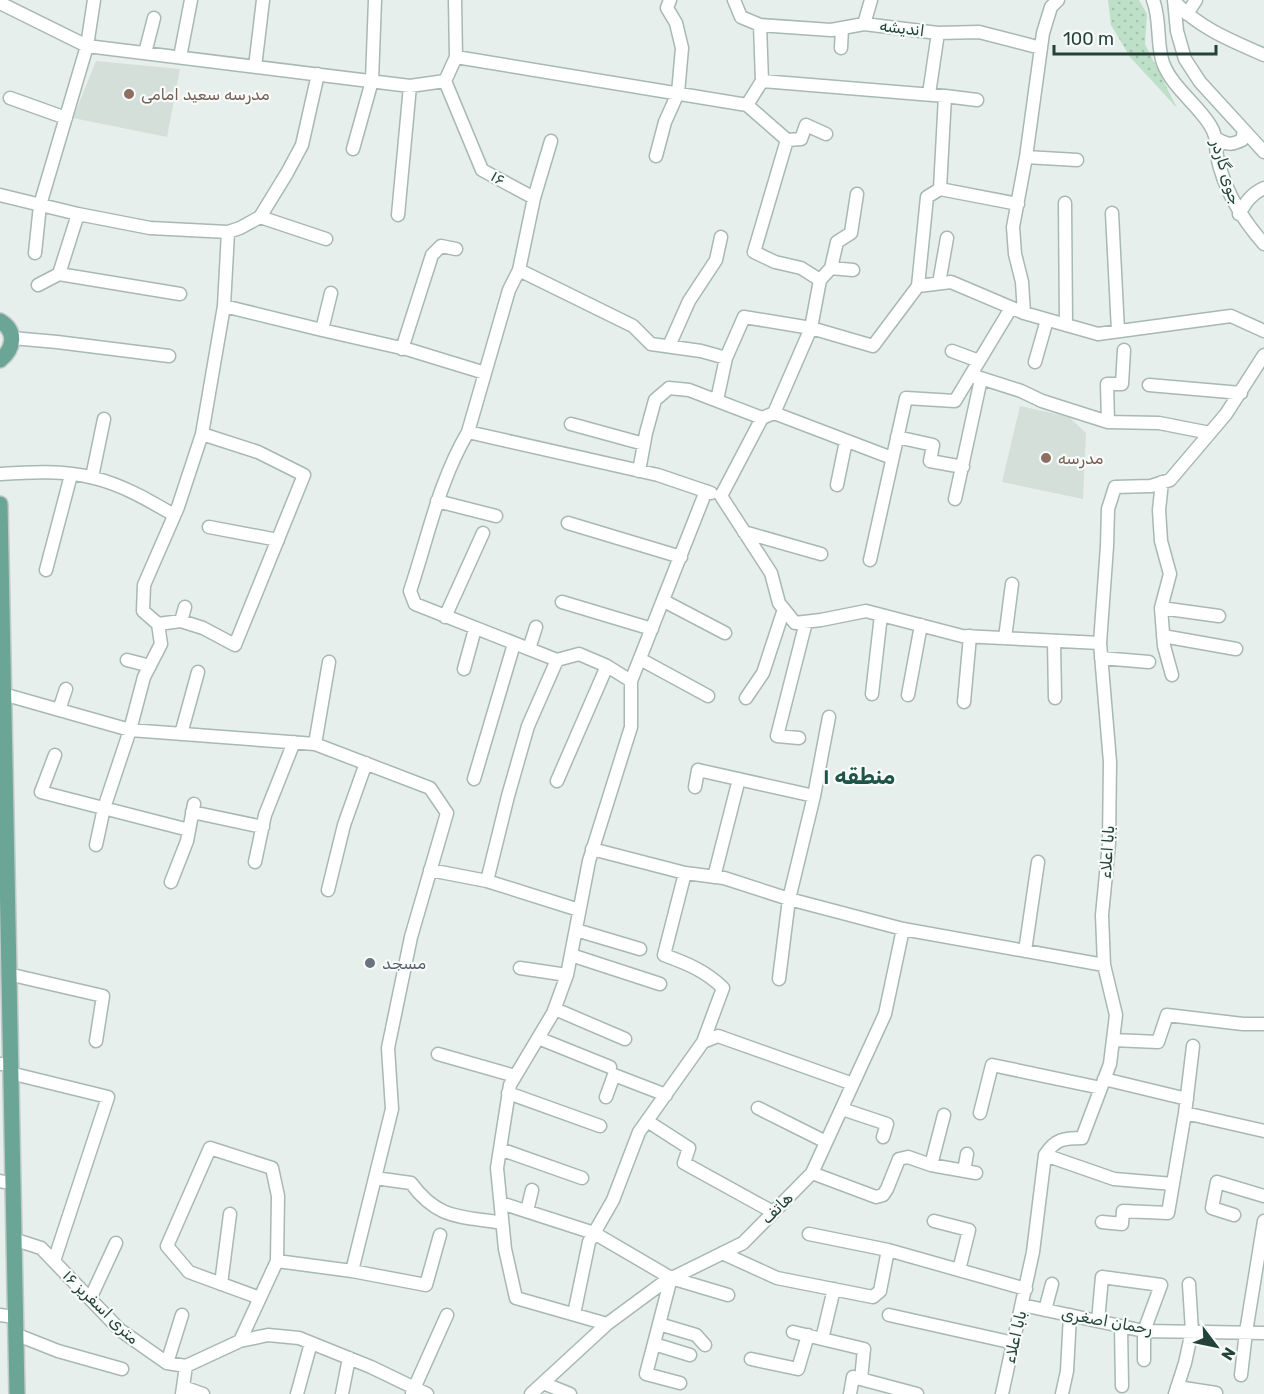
<svg xmlns="http://www.w3.org/2000/svg" width="1264" height="1394" viewBox="0 0 1264 1394" font-family="Rubik,'Noto Sans Arabic',sans-serif">
	<defs>
		<pattern id="grass-dots" width="8" height="8" patternUnits="userSpaceOnUse" patternTransform="scale(1.5)"><rect width="8" height="8" fill="#bfe0c8"/><path d="M2 2h.1M6 6h.1" fill="none" stroke="#a4c1ad" stroke-width="1.8" stroke-linecap="round"/></pattern>
	</defs>
	<rect width="100%" height="100%" fill="#e6efeb"/>
	<!-- built -->
	<path fill="#d4dfda" d="M96 61 180 69 167 137 73 118Z
		M1020 406 1069 417 1086 433 1083 499 1002 482Z"/>
	<!-- grass -->
	<path fill="url(#grass-dots)" d="M1108 0H1139L1147 14 1145 44 1177 108 1130 57 1111 25Z"/>
	<g fill="none" stroke-linecap="round" stroke-linejoin="round">
		<defs>
			<path id="minor" d="M455 0 456 57
				M734 0 741 17 760 25
				M871 0 864 24 938 33 929 94
				M1153 0C1161 20 1156 42 1163 63 1172 87 1197 104 1210 125 1218 138 1215 143 1217 156 1224 190 1241 218 1264 244
				M1174 0 1177 31 1185 59 1200 82 1264 152
				M1175 2C1199 28 1232 41 1264 55
				M0 3 87 46 410 86 445 81 456 57 747 105 762 81 945 96 940 189 927 197 918 286 873 346 811 328 774 413 762 418 721 496 771 573 779 603 795 623 821 620 866 611 962 636 1100 643
				M1187 14 1196 0
				M938 33 979 32 1041 48
				M841 48 842 28
				M145 53 154 18
				M180 57 191 0
				M255 67 263 0
				M445 81 482 170 534 198 519 270 509 290 468 432 658 475 711 493
				M762 81 760 25 831 30 864 24
				M945 96 977 100
				M10 98 66 118
				M1217 139C1227 145 1232 145 1242 140L1244 131
				M787 140 801 139 806 125 826 134
				M353 149 372 81 375 0
				M656 156 665 122 678 93 682 48 676 23 667 8 670 0
				M1026 157 1077 160
				M940 189 1018 204
				M0 195 78 214 150 228 228 232 240 228 260 217 287 173 302 145 318 74
				M534 198 551 141
				M1065 203 1066 325
				M1112 213 1118 331
				M1239 214C1246 202 1251 194 1264 188
				M398 215 410 86
				M260 217 326 239
				M35 253 40 205 87 46 94 0
				M831 268 853 270
				M519 270 633 326 651 344 701 351 726 358 744 317 811 328 820 280 801 268 775 262 754 252 787 140 747 105
				M59 274 180 294
				M820 280 831 268 837 242 851 233 857 194
				M939 283 947 238
				M38 285 59 274 78 214
				M918 286 951 282 1024 313 1098 334 1231 316 1264 331
				M331 293 322 330 410 350 485 373
				M224 306 322 330
				M1024 313 1022 282 1015 254 1013 227 1026 157 1043 33 1051 7 1058 0
				M12 338 57 342 169 356
				M669 346 689 301 716 260 721 237
				M402 349 432 255 441 246 456 249
				M952 351 979 361
				M1035 362 1047 320
				M971 375 1021 391 1042 401 1108 422 1159 423 1210 433
				M1149 385 1241 393
				M717 400 726 358
				M774 413 892 458
				M1108 422 1107 384H1122L1124 350
				M571 424 644 444
				M468 432C439 481 428 537 410 591L415 604 557 660 579 654 607 666 631 681
				M897 437 933 445 930 461 963 467
				M639 471 646 433 655 400 669 388 689 390 762 418
				M0 474C30 472 64 470 94 478 123 485 148 500 174 515
				M92 477 104 419
				M1162 482 1159 510 1161 541 1170 574 1161 608 1164 646 1172 675
				M837 485 846 441
				M955 499 981 379
				M437 501 496 516
				M568 523 681 557
				M209 527 278 540
				M744 532 821 554
				M870 560 906 398 955 401 1011 308
				M46 570 71 475
				M664 601 725 633
				M562 602 652 629
				M1161 608 1219 616
				M445 617 483 533
				M181 621 185 607
				M158 624 181 621 203 628 235 645 304 475 258 452 202 434
				M1163 636 1236 649
				M1005 638 1012 584
				M1054 641 1055 698
				M529 649 536 627
				M1101 658 1149 662
				M640 659 708 696
				M127 660 150 666
				M464 669 475 629
				M3 694 130 730 315 744 430 788 447 813 411 937 388 1048 392 1109 352 1271 277 1261 240 1341
				M872 694 881 615
				M908 695 921 625
				M746 698 763 673 784 609
				M964 702 970 636
				M59 710 66 689
				M181 734 198 672
				M799 738 777 736 806 622
				M315 744 329 662
				M55 755 41 792 189 830
				M474 779 514 644
				M557 781 607 666
				M695 787 698 770 814 796
				M192 812 263 827
				M96 845 104 808 130 730 144 677 161 644 158 624 143 611 144 585 178 507 202 434 224 306 228 232
				M592 849 685 873 724 878 789 899 903 929 1104 965
				M255 862 265 815 294 742
				M430 870 487 881 579 910
				M685 873 664 955C686 963 706 971 723 988L703 1042
				M714 877 739 779
				M487 881 508 796 528 726 557 660
				M171 882 187 841 194 804
				M328 890 344 825 366 763
				M576 930 640 949
				M1025 951 1038 862
				M571 955 660 984
				M520 968 567 975
				M8 974 103 996 96 1041
				M779 979 789 899 814 796 829 717
				M555 1009 625 1039
				M538 1038 610 1067
				M1113 1040 1158 1042 1167 1015 1243 1024H1264
				M438 1054 515 1076
				M0 1064H2
				M10 1073 108 1097 54 1261
				M1104 1079 1187 1099
				M508 1093 600 1126
				M606 1097 614 1075 666 1095
				M758 1108 826 1142
				M842 1109 887 1124 883 1137
				M980 1113 992 1065 1101 1088
				M1185 1113 1264 1131
				M647 1121 689 1148 684 1163 773 1212
				M500 1149 582 1178
				M1045 1155 1114 1179 1173 1184
				M931 1165 944 1115
				M964 1171 967 1154
				M812 1173 876 1197 883 1195 887 1189 899 1159 908 1157 931 1165 976 1173
				M375 1178 411 1183C438 1220 461 1216 502 1223
				M0 1181 4 1182
				M501 1203 594 1233 671 1278 728 1295
				M527 1211 532 1190
				M1234 1215 1212 1208 1217 1182 1264 1196
				M934 1221 969 1230 959 1270
				M1102 1222 1122 1224 1123 1211 1168 1213 1185 1113 1193 1046
				M809 1234 888 1250 1026 1289
				M13 1239 41 1248 120 1330 167 1363 186 1366 240 1341 268 1335 299 1338 371 1367 427 1394
				M722 1253 777 1278 873 1297 880 1291 888 1250
				M352 1271 426 1285 440 1235
				M671 1278 646 1374 680 1383
				M221 1284 230 1214
				M260 1298 189 1272 167 1246 210 1148 272 1168 278 1196 277 1261
				M90 1299 116 1243
				M1022 1305 1144 1331 1264 1333
				M1045 1310 1052 1284
				M574 1314 589 1242 613 1200 639 1132 703 1042 718 1036 853 1084
				M0 1315 7 1316
				M889 1315 1014 1343
				M1098 1321 1102 1277 1161 1285 1144 1331V1360
				M607 1324 516 1298 505 1249 497 1168 510 1085 553 1013 567 975 589 861 631 727V681L706 491
				M659 1324 696 1335 705 1345
				M1121 1326 1122 1386
				M793 1332 864 1349 861 1379
				M15 1334 58 1351 122 1369
				M822 1339 834 1289
				M654 1344 690 1355
				M751 1359 798 1369 808 1335
				M167 1363 182 1315
				M1241 1375 1246 1332 1264 1221
				M543 1383 570 1394
				M183 1387 203 1394
				M1177 1387 1216 1393
				M412 1393 447 1315
				M182 1394 186 1366
				M297 1394 311 1343
				M342 1394 349 1358
				M531 1394 607 1324 664 1282 743 1243 812 1173 885 1014 903 929
				M850 1394 853 1377 917 1394
				M1002 1394 1033 1252 1045 1155C1055 1139 1064 1138 1082 1138L1110 1064 1116 1015 1104 965 1102 915 1109 843 1110 762 1100 643 1107 546 1108 509 1115 487 1151 486 1170 480 1226 414 1264 355
				M1062 1394 1067 1371 1070 1315
				M1175 1394 1185 1363 1192 1331 1189 1284"/>
			<path id="major" d="M0 321C17 331 14 349 0 360
				M0 504 17 1394"/>
		</defs>
		<!-- minor casing -->
		<use href="#minor" stroke="#a8b8b2" stroke-width="15"/>
		<!-- major casing -->
		<use href="#major" stroke="#c2cac8" stroke-width="18"/>
		<!-- minor -->
		<use href="#minor" stroke="#fff" stroke-width="12"/>
		<!-- major -->
		<use href="#major" stroke="#6aa596" stroke-width="15"/>
	</g>
	<!-- markers -->
	<g fill="#8d6e63" stroke="#f7fbf9" stroke-width="2">
		<circle cx="129" cy="94" r="6"/>
		<circle cx="1046" cy="458" r="6"/>
	</g>
	<circle fill="#6b7280" stroke="#f7fbf9" stroke-width="2" cx="370" cy="963" r="6"/>
	<g text-anchor="middle" dominant-baseline="central" stroke-width="4.5" stroke-linejoin="round" paint-order="stroke">
		<!-- street labels -->
		<g font-size="16" fill="#24423a" stroke="#f7fbf9">
			<text transform="translate(902 28) rotate(7)">اندیشه</text>
			<text transform="translate(1226 172) rotate(73)">جوی گاردر</text>
			<text transform="translate(498 178) rotate(29)">۱۶</text>
			<text transform="translate(1107 852) rotate(-86)">بابا اعلاء</text>
			<text transform="translate(777 1208) rotate(-45)">هاتف</text>
			<text transform="translate(101 1307) rotate(44)">۱۶ متری اسفریز</text>
			<text transform="translate(1107 1321) rotate(10)">رحمان اصغری</text>
			<text transform="translate(1015 1337) rotate(-77)">بابا اعلاء</text>
		</g>
		<!-- education labels -->
		<g font-size="16" fill="#785e54" stroke="#f7fbf9" text-anchor="start">
			<text x="141" y="94">مدرسه سعید امامی</text>
			<text x="1058" y="458">مدرسه</text>
		</g>
		<!-- worship labels -->
		<g font-size="16" fill="#5b616d" stroke="#f7fbf9" text-anchor="start">
			<text x="382" y="963">مسجد</text>
		</g>
		<!-- district labels -->
		<g font-size="22" font-weight="bold" fill="#1f5548" stroke="#f7fbf9">
			<text x="859" y="776">منطقه ۱</text>
		</g>
	</g>
	<!-- north arrow -->
	<g transform="translate(1216 1346) rotate(122)" stroke="#f7fbf9" stroke-width="4.5" paint-order="stroke">
	<path d="M0-4.5L10 22L0 15L-10 22Z" fill="#24423a"/>
	<text y="-9" font-size="16" font-weight="bold" text-anchor="middle" fill="#24423a">N</text>
	</g>
	<!-- scale -->
	<path d="M1054 45v9h162v-9" fill="none" stroke="#24423a" stroke-width="3"/>
	<text x="1063" y="45" font-size="18" fill="#24423a" stroke="#f7fbf9" stroke-width="4.5" paint-order="stroke">100 m</text>
</svg>
